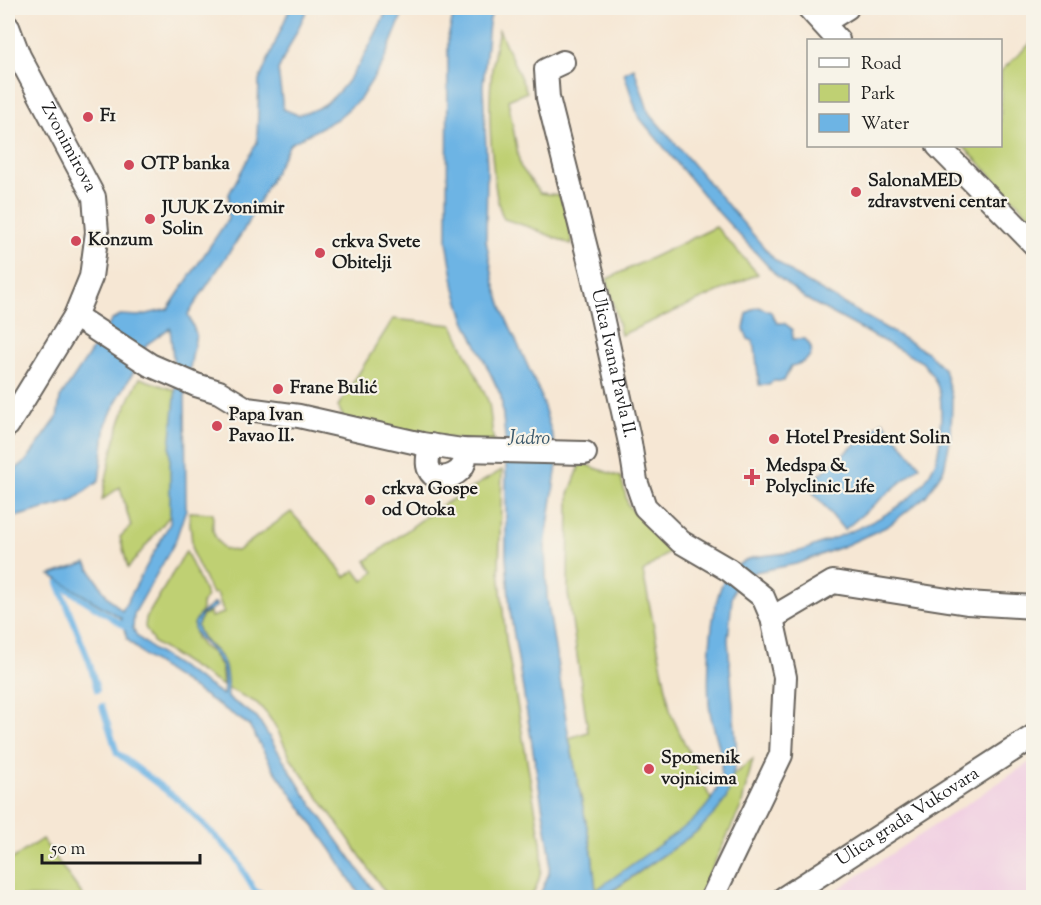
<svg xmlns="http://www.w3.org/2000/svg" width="1041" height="905" viewBox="0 0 1041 905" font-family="'Sorts Mill Goudy',serif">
	<rect width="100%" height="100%" fill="#f7f3e8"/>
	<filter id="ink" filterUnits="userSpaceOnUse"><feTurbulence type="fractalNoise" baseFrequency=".0167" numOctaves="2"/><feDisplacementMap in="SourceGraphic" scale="12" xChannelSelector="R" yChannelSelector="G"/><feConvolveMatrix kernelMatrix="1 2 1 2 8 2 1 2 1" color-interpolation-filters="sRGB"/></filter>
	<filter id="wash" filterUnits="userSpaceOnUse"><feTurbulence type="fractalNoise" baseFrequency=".008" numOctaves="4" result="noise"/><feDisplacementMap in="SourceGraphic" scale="24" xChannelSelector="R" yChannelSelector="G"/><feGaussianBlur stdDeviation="1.35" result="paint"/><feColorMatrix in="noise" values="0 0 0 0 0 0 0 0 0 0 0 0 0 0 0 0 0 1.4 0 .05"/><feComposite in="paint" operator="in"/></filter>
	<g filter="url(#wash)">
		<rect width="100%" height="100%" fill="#f6e7d4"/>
		<!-- built -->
		<path fill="#f1d0e2" d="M1033 760V897H826Z"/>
		<!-- green -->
		<path fill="#bfd073" stroke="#6e7648" stroke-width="1.5" d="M499 30 527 92 508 100 520 166 540 193 559 195 567 212 572 245 532 228 504 219C496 202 495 184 493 165 488 120 488 74 499 30Z
			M1033 41V219L963 146H1000L1001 71Z
			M716 227 758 274 621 335 607 279Z
			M393 319 453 325 489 403 494 445 345 421 338 406Z
			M140 378 177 391 172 513 128 568 120 537 131 526 120 487 102 500C111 455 117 418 140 378Z
			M581 463 621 477 628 505 669 552 643 572 671 714 712 802C681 838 635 863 595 891L592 852 569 738 588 732 568 593 569 494Z
			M502 470 499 570 506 640 541 842C543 861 542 882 530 897H388L348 838 291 759 277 729 267 714 257 703 227 688C226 680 227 669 223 662 216 646 202 644 197 626L203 615 210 612 211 617 224 613 217 593 212 594 193 554 189 512 213 513C212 531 212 535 224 549L237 551 291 512 330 556 345 577 355 570 363 581 374 572 366 561 436 509Z
			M186 551 207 597 202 603V609L194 625 196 638 202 646 212 653 221 666 223 686 154 643 145 627 146 618Z
			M753 759 741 807 698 897 603 898 699 830 730 787 732 776Z
			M42 839 84 897H8V862Z"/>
		<!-- water -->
		<path fill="#6db4e4" stroke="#446880" stroke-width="1.5" d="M290 8H308L278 70 283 109 298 115C305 112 314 111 320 107 350 90 374 38 388 8H405L383 63 360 99 337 119 290 144 242 233 188 314 196 334 185 396 186 509 175 542 134 614 133 628 137 636 152 649 223 695C224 686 225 671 220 663 205 637 172 631 215 603L217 606 202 615 197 626C202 647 218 647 224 664 228 674 227 688 228 698L257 717 302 790 378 897H361L332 851 273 768 249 725 146 657 127 639 121 618 50 575 86 563 107 596 122 611 170 523V448L176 387 170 328 146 345 133 373 117 400 106 424 99 481 72 501 8 519V481L17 468 26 461 57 418 60 398 112 320 120 315 139 316 168 309 228 219 229 194 257 142 259 81Z
			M455 8H493L489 23 483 86 487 168 486 240 494 283 505 316 540 393 555 445 557 465 545 546 547 597 569 738 592 852 596 890 690 823C712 804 726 783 720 752 717 735 710 721 709 703 707 672 710 610 723 582 726 576 731 572 735 568 750 552 775 556 795 552 804 551 813 546 821 543 859 529 909 510 930 473 937 462 940 446 940 433 942 401 944 387 922 362L806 299 778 277 709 202 638 116 624 73 634 68 649 113 773 258 796 276 927 352 944 369 952 398 951 436 944 469 926 496 888 526 844 546 796 564 755 572 734 590 732 598 728 640 736 743 735 765 730 787 726 799 717 811 699 830 603 897H539L549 873 550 853 510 611 506 556V447L501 396 464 318 455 289 447 241 448 37Z
			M759 307 771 312 777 323H784L792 329 793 339H805C820 354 806 363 791 366L784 381H773L769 385H759L755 347 752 341 748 339 744 329 747 314 753 309Z
			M883 421 920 466 844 530 807 485Z"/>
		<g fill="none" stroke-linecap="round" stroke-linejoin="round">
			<!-- stream -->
			<path stroke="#6db4e4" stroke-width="6" d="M58 583 89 661 97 690
				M59 584 128 628
				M102 706 117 753 180 801 235 856 254 890 267 898"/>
		</g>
	</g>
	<g filter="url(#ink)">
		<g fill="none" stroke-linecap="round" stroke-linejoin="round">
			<defs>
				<g id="minor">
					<path d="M809 8 838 40"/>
					<path d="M823 23 847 8"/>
					<path id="s1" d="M8 27 19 56 94 197 97 232 91 277 75 316 8 425"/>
					<path id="s2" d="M563 62 546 70 548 98 592 272 630 443 636 481 645 507 681 542 729 570 763 597 772 618 785 677 781 755 712 898"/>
					<path d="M938 146 1034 244"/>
					<path d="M75 316 150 365 196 385 219 392 247 409 299 416 422 444 462 450 585 453"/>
					<path d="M430 445C429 452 426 463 429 469 436 488 475 472 462 450"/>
					<path d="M772 618 833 582 967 603 1034 607"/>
					<path id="s3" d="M784 898 1034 736"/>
				</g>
			</defs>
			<!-- minor casing -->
			<use href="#minor" stroke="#68635c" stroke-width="26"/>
			<!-- minor -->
			<use href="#minor" stroke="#fff" stroke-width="22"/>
		</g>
	</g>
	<!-- markers -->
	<g fill="#d1495b" stroke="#f7f3e8" stroke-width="2">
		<circle cx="88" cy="117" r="6"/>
		<circle cx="129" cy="165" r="6"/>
		<circle cx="856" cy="192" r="6"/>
		<circle cx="150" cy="219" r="6"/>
		<circle cx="76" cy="241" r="6"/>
		<circle cx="320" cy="253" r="6"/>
		<circle cx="278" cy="389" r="6"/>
		<circle cx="217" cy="426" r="6"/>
		<circle cx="774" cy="439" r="6"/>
		<path d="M749 468h6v6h6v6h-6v6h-6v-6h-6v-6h6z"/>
		<circle cx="370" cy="500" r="6"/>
		<circle cx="649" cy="769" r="6"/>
	</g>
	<g text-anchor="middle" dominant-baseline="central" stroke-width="4.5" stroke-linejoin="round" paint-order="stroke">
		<!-- poi labels -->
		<g font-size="18" font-weight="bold" fill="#1c1c1c" stroke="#f7f3e8" text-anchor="start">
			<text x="100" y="117">F1</text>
			<text x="141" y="165">OTP banka</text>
			<text x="868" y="182">SalonaMED<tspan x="868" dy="21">zdravstveni centar</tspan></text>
			<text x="162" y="209">JUUK Zvonimir<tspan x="162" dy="21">Solin</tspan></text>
			<text x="88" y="241">Konzum</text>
			<text x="332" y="243">crkva Svete<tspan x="332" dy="21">Obitelji</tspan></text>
			<text x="290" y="389">Frane Bulić</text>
			<text x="229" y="416">Papa Ivan<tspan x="229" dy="21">Pavao II.</tspan></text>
			<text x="786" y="439">Hotel President Solin</text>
			<text x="766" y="467">Medspa &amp;<tspan x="766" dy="21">Polyclinic Life</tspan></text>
			<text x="382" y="490">crkva Gospe<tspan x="382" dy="21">od Otoka</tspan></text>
			<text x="661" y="759">Spomenik<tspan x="661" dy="21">vojnicima</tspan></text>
		</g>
		<!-- street labels -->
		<g font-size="18" fill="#1c1c1c" stroke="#f7f3e8">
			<text stroke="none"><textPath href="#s1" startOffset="135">Zvonimirova</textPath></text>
			<text stroke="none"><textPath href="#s2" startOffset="320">Ulica Ivana Pavla II.</textPath></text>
			<text stroke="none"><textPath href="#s3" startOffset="148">Ulica grada Vukovara</textPath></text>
		</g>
		<!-- water labels -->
		<g font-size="20" font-style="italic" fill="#3c596c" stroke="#f7f3e8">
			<text x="529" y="439">Jadro</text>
		</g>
	</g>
	<!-- margin -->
	<rect width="1041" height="905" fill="none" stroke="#f7f3e8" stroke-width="30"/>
	<!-- legend -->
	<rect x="807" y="39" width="195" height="108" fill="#f7f3e8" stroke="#9f9d96" stroke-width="1.5"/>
	<rect x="819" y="58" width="30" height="9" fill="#ffffff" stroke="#9f9d96" stroke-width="1.5"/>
	<text x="861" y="69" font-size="18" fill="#1c1c1c">Road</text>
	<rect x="819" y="84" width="30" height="18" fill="#bfd073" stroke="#9f9d96" stroke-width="1.5"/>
	<text x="861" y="99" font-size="18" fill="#1c1c1c">Park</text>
	<rect x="819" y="114" width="30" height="18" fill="#6db4e4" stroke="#9f9d96" stroke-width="1.5"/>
	<text x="861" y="129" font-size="18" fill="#1c1c1c">Water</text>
	<!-- scale -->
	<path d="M42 854v9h158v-9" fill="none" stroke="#1c1c1c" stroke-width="3"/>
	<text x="51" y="854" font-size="18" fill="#1c1c1c" stroke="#f7f3e8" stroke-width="4.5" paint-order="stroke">50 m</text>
</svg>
